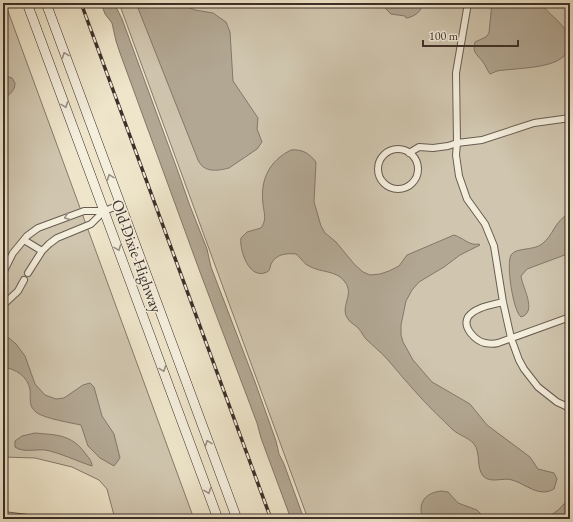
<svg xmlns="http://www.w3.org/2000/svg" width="573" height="522" viewBox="0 0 573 522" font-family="'EB Garamond',serif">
	<rect width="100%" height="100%" fill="#eee5ca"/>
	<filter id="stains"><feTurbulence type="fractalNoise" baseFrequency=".005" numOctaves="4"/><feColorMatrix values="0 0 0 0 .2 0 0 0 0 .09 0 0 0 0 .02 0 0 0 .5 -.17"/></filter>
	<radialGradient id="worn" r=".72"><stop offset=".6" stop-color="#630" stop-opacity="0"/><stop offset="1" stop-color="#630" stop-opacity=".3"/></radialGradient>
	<!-- green -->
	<path fill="#d0c6af" stroke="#867a6c" d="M3 3H5L194 519H115L107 489 99 480 72 467 35 458 3 457Z
		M119 3H570V519H308Z"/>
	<!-- water -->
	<path fill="#b2a793" stroke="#837769" d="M101 3H114L122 19 177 169 190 206 207 249 211 267 255 382 276 441 279 454 284 464 304 519H291L261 438 257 423 200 272 120 53 116 41 112 23 105 14Z
		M136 3H178L195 10 213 13 226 22 230 32 233 81 258 118 257 129 262 142 257 149 229 168C217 171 204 173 198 160Z
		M383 3H424C421 11 415 17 406 18L405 16 391 14 383 6Z
		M492 3H541C548 14 561 21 567 33 569 36 569 40 569 43 569 48 567 53 563 57 549 69 515 68 497 71L490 74C487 70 486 66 483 62 477 54 472 53 475 42L486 37 489 33Z
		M3 75 12 78 15 83C15 91 10 94 3 99Z
		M291 150C302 149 309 153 316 162L314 202 321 226 325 233 336 242 355 265 363 272 370 275 380 274 389 271 399 266 407 255 454 235C464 238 469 246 479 244L480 245 460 255 444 267 419 282 412 290 406 301 401 325V335L403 342 413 360 432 382 470 404 487 425 530 457 538 469 554 473 557 479 554 489C539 498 526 484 512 480 503 477 491 484 483 476 476 467 481 453 474 444 468 437 458 435 452 429 442 419 431 409 422 399 410 386 399 373 388 360 381 352 373 346 366 339 363 336 362 332 359 329 356 325 351 324 348 319 339 307 355 295 345 282 337 270 321 273 309 266 304 264 301 258 296 254 286 253 276 254 271 264 270 267 270 271 267 272 249 281 239 249 241 238L247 232 261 228C267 220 264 213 263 204 260 180 269 161 291 150Z
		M570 213V253L527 269 521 276C522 287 538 312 521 317 513 311 506 264 511 255 516 247 533 251 542 244 554 235 554 221 570 213Z
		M9 338 16 344 25 356 35 384 45 395 56 399 64 398 83 385 90 383 94 387 102 416 114 434 120 458 114 466 100 458 88 446 81 425C72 423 42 418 36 412 28 406 31 398 30 389 27 376 16 369 3 367V340Z
		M35 433C56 435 71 434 85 453 88 457 92 461 92 466 79 462 58 452 45 450 35 449 24 453 15 447V441L22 436Z
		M441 491 448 492 458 503 477 510 485 518 489 519H423C417 503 425 493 441 491Z
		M570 496V519H542C554 515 563 507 570 496Z"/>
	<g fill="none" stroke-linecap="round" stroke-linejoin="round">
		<defs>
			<path id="minor" d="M468 3 456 73 457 143 456 155 459 176 467 199 485 224 494 246 503 302 511 338 519 360 524 369 538 387 557 402 570 408
				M378 169a20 20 0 1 1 40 0a20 20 0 1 1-40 0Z
				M409 153 419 147 433 148 448 146 457 143 482 140 534 123 570 118
				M24 240 42 251
				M3 273 13 253 27 236 38 228 84 211H104L120 205
				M28 273 42 251 49 244 57 238 91 224 104 211
				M503 302C492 305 475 307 468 317 462 328 476 341 485 343 490 344 494 344 498 343L570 317
				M3 305 18 291 24 280
				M3 515 36 519"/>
			<path id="secondary" d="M27 3 218 519
				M46 3 237 519"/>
		</defs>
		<!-- minor casing -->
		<use href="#minor" stroke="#695c51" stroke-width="8"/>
		<!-- secondary casing -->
		<use href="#secondary" stroke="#3d2f29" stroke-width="10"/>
		<!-- minor -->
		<use href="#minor" stroke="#f4eedd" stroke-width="6"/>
		<!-- secondary -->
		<use href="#secondary" stroke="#f4eedd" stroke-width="9"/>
		<defs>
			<path id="rail" d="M81 3 271 519"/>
		</defs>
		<!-- rail casing -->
		<use href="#rail" stroke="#3d2f29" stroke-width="3.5"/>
		<!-- rail -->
		<use href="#rail" stroke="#f4eedd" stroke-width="2" stroke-dasharray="6" stroke-linecap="butt"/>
	</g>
	<!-- one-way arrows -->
	<defs><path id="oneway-chevron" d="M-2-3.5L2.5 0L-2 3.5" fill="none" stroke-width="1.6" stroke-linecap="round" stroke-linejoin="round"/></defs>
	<g stroke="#988e83">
		<use href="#oneway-chevron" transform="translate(65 55) rotate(-110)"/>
		<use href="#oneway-chevron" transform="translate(65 105) rotate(70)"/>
		<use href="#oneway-chevron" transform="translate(110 177) rotate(-110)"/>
		<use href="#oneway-chevron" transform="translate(67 217) rotate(159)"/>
		<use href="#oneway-chevron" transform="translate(118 248) rotate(70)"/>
		<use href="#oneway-chevron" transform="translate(163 369) rotate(70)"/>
		<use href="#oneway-chevron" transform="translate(208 443) rotate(-110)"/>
		<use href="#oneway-chevron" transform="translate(208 491) rotate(70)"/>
	</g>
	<g text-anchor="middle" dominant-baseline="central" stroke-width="3" stroke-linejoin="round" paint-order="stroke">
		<!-- street labels -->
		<g font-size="16" fill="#3d2f29" stroke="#f4eedd">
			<text transform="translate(137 256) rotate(70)">Old Dixie Highway</text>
		</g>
	</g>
	<!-- margin -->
	<rect width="573" height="522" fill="none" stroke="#eee5ca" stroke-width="16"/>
	<rect x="4" y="4" width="565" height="514" fill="none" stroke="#3d2f29" stroke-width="2"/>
	<rect x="8" y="8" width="557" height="506" fill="none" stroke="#3d2f29"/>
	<!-- scale -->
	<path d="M423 40v6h95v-6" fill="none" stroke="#3d2f29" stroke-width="2"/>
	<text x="429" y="40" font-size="12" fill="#3d2f29" stroke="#f4eedd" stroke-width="3" paint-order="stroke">100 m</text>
	<rect width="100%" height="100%" filter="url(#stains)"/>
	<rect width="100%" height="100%" fill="url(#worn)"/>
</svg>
